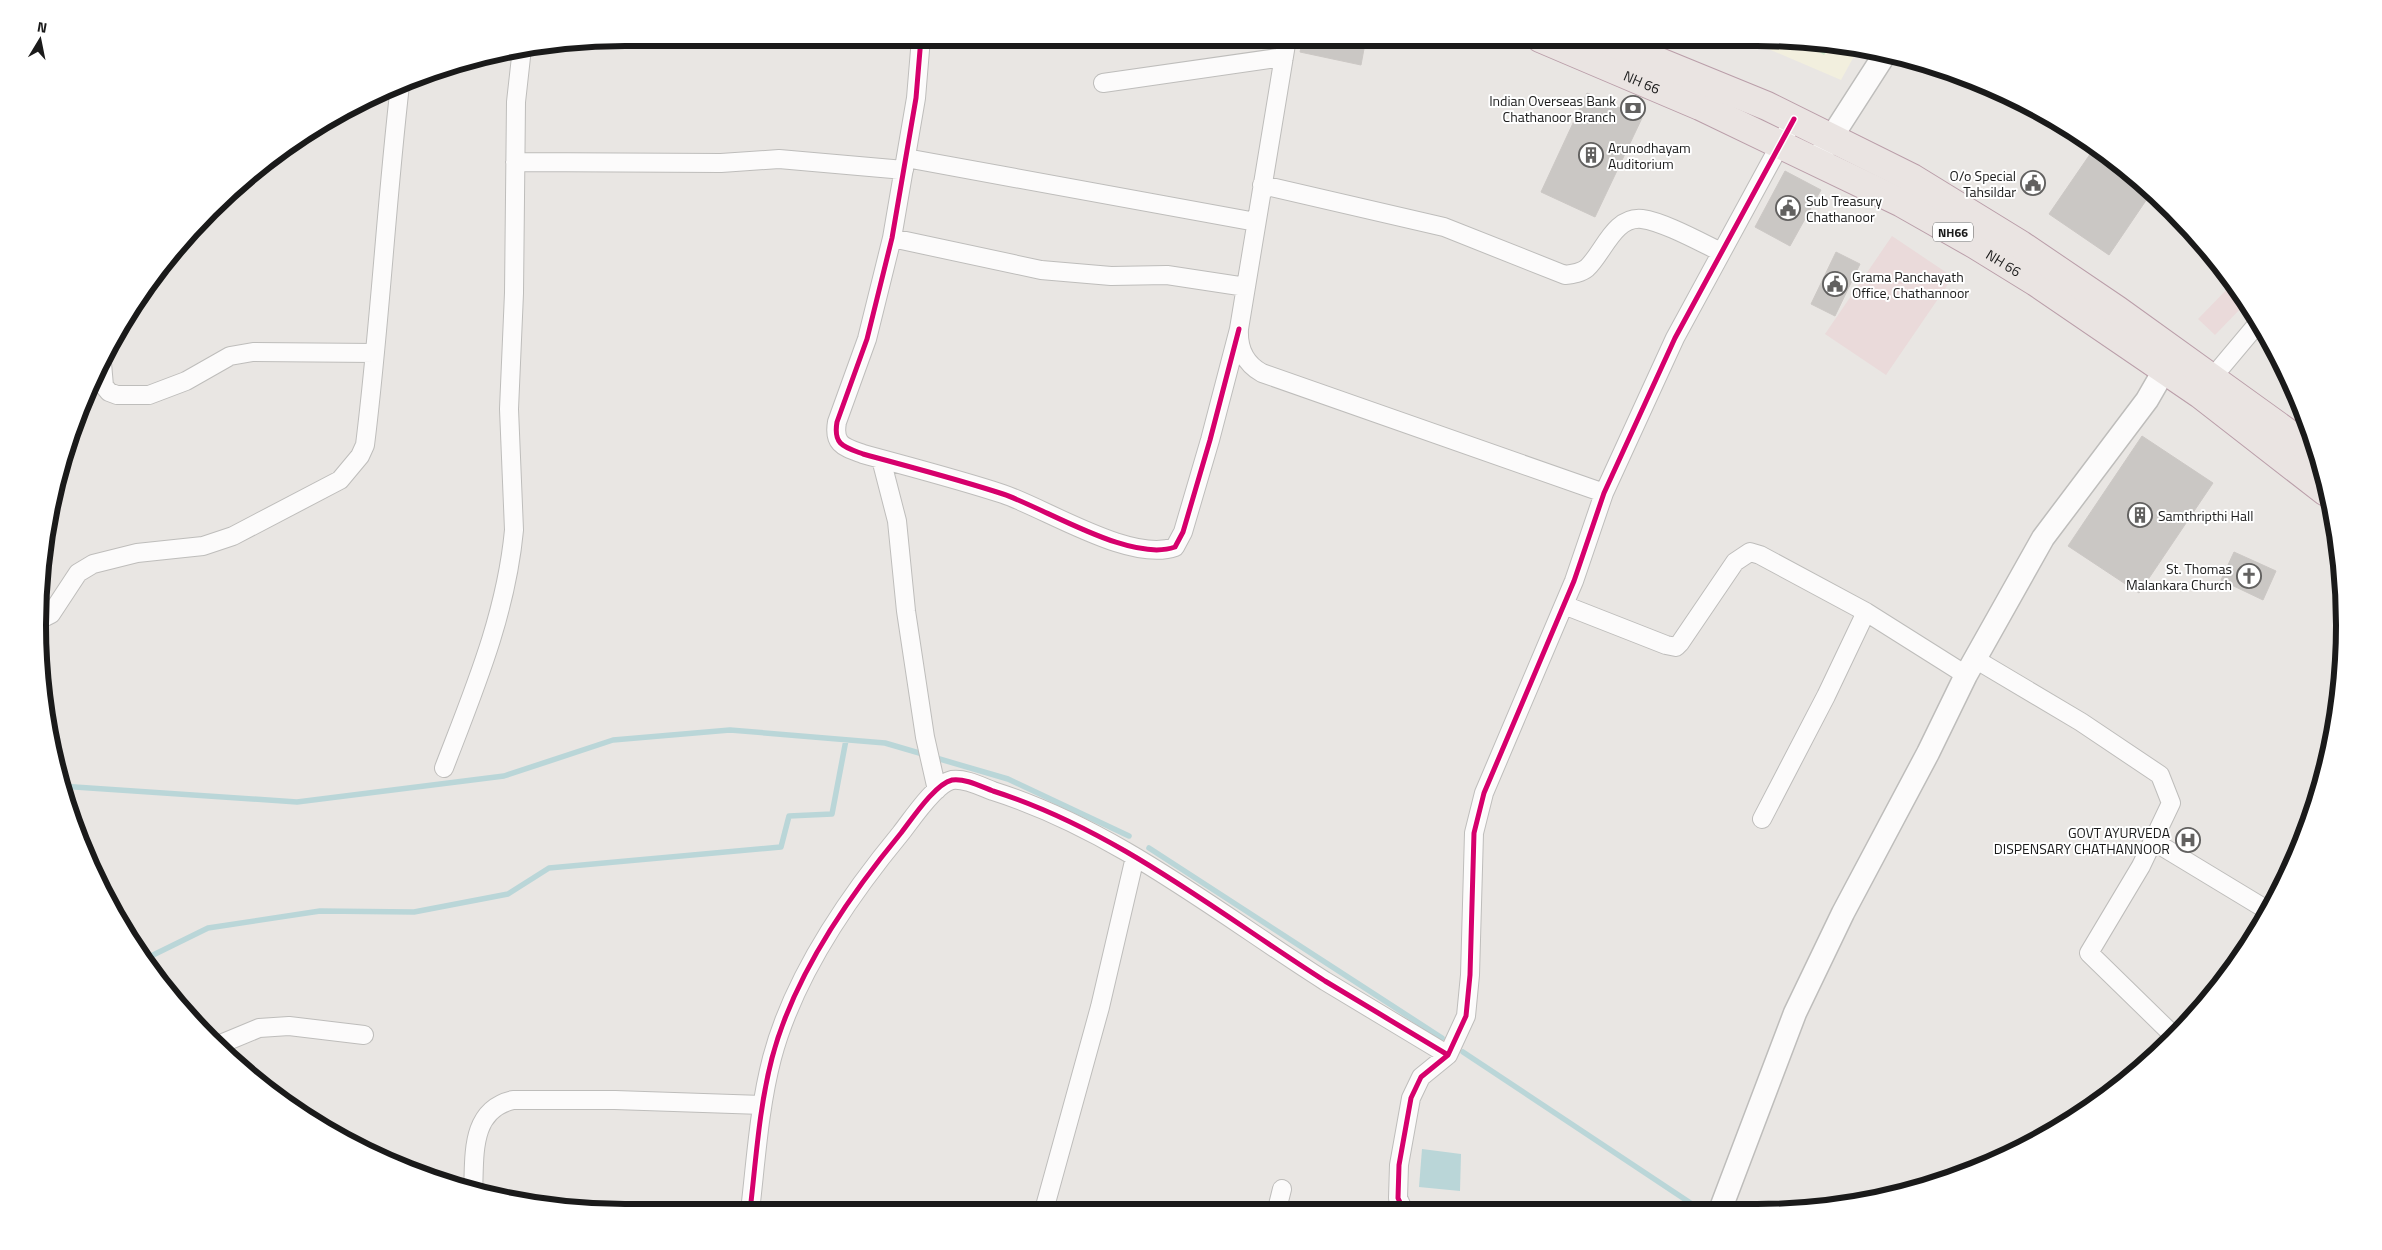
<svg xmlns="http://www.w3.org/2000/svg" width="2382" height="1250" viewBox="0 0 2382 1250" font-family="'Titillium Web',sans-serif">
	<rect width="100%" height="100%" fill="#e9e6e3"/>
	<!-- commercial -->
	<path fill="#eadada" d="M1892 236 1953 277 1886 375 1825 334Z
		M2232 284 2246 303 2215 335 2198 319Z"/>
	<!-- education -->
	<path fill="#f2efde" d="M1745 39H1795L1858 49 1841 80Z"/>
	<!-- park -->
	<path fill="#d4edd0" d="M1801 40 1831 45 1824 55Z"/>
	<!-- water -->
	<path fill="#bad6d8" d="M1422 1149 1461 1154 1460 1191 1419 1187Z"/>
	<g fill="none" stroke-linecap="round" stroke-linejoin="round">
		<!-- stream -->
		<path stroke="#bad6d8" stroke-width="5.5" d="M60 786 297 802 504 776 613 740 730 730 885 743 1008 779 1129 836
			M1149 848 1442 1038
			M141 958 149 957 208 928 320 911 414 912 508 894 549 868 781 847 789 816 832 814 846 740
			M1463 1052 1698 1208"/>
	</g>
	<!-- building -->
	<path fill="#cac7c4" stroke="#ccc8c5" d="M1303 38H1366L1361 65 1300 52Z
		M1587 93 1642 118 1595 217 1541 192Z
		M2095 147 2115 159 2151 193 2109 255 2049 214Z
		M1785 171 1821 190 1790 246 1755 227Z
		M1836 252 1860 264 1835 316 1811 304Z
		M2142 436 2213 483 2139 593 2068 546Z
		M2234 552 2276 571 2263 600 2221 580Z"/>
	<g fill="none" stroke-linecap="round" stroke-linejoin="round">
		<defs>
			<path id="minor" d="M921 38 916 98 892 238 867 339 837 422C833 445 844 447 863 454 910 467 957 479 1003 494 1047 509 1131 563 1175 547L1183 532 1210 440 1239 329
				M1287 38 1239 329C1238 347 1245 364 1262 373L1604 493
				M1103 83 1284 57
				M906 158 1256 222
				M515 162 721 163 779 159 904 170
				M1262 185 1444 227 1565 275C1573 274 1581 273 1587 268 1604 252 1614 216 1642 219 1664 222 1700 242 1721 252
				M892 238 1041 270 1111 276 1167 275 1246 287
				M102 363 104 386 109 392 117 395H149L186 381 230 356 253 352 375 353
				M2212 378 2259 322
				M881 459 897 521 906 611 925 737 937 790
				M1564 605 1666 645 1676 647 1680 643 1735 562 1750 552 1760 555 1866 612 1966 675
				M39 620 51 614 78 573 93 564 137 553 203 546 233 536 340 480 360 456 365 445C380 325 386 205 400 85
				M1975 659 2081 722 2160 775 2171 803 2141 866 2089 953 2173 1035
				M444 768C474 690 506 615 514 530L509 409 514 293 516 102 522 48
				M1762 819 1826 696 1866 612
				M2153 841 2267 910
				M218 1045 259 1028 289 1026 364 1035
				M473 1193C475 1157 469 1110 513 1100H615L762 1105
				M1277 1209 1282 1189
				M1403 1209 1398 1198 1399 1165 1411 1098 1421 1077 1448 1055 1466 1016 1470 975 1474 833 1484 793 1574 581 1604 493 1675 338 1794 119
				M1044 1210 1100 1007 1135 857
				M750 1211C756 1160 759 1108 772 1058 793 978 849 896 901 833 912 819 935 784 952 780 965 778 982 787 993 791 1116 830 1218 913 1325 981 1366 1006 1407 1030 1448 1055"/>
			<path id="tertiary" d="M1822 152 1885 54
				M1721 1208 1795 1013 1843 913 1928 753 1966 675 2043 538 2147 400 2173 355"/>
			<g id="trunk">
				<path id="s1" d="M1540 38 1700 106 1902 203 1976 245 2036 282 2200 394 2326 492"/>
				<path d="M1603 39 1767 106 1912 178 2021 245 2117 310 2317 454"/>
			</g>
		</defs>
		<!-- minor casing -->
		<use href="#minor" stroke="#bebdbb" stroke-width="20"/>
		<!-- tertiary casing -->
		<use href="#tertiary" stroke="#bebdbb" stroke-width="25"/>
		<!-- trunk casing -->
		<use href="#trunk" stroke="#ba9ea9" stroke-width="30"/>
		<!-- minor -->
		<use href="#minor" stroke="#fcfbfb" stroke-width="18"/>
		<!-- tertiary -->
		<use href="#tertiary" stroke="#fcfbfb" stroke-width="22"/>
		<!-- trunk -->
		<use href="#trunk" stroke="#eae4e2" stroke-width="28"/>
		<defs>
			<path id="cycleway" d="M921 38 916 98 892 238 867 339 837 422C833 445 844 447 863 454 910 467 957 479 1003 494 1047 509 1131 563 1175 547L1183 532 1210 440 1239 329
				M1403 1209 1398 1198 1399 1165 1411 1098 1421 1077 1448 1055 1466 1016 1470 975 1474 833 1484 793 1574 581 1604 493 1675 338 1794 119
				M750 1211C756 1160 759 1108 772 1058 793 978 849 896 901 833 912 819 935 784 952 780 965 778 982 787 993 791 1116 830 1218 913 1325 981 1366 1006 1407 1030 1448 1055"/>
		</defs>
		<!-- cycleway casing -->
		<use href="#cycleway" stroke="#fff" stroke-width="8"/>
		<!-- cycleway -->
		<use href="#cycleway" stroke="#d6006c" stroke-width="5"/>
	</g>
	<!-- icons -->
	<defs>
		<symbol id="bank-ring" viewBox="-11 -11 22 22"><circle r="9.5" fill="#fff" stroke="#626160" stroke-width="1.5"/><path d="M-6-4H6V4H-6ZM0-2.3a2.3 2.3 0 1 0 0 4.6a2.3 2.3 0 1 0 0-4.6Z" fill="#626160"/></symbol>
		<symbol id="building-ring" viewBox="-11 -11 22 22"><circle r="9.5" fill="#fff" stroke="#626160" stroke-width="1.5"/><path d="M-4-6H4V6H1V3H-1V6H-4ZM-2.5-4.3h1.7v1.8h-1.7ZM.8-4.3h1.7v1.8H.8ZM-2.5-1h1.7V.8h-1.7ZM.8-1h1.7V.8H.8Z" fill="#626160"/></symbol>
		<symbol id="civic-ring" viewBox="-11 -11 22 22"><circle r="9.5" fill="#fff" stroke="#626160" stroke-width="1.5"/><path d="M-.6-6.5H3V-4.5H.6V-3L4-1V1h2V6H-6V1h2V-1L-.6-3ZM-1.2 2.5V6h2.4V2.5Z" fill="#626160"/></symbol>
		<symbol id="church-ring" viewBox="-11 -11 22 22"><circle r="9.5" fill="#fff" stroke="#626160" stroke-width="1.5"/><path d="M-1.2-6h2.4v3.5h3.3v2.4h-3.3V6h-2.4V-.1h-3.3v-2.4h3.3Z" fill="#626160"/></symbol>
		<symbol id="hospital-ring" viewBox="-11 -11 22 22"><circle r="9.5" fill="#fff" stroke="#626160" stroke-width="1.5"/><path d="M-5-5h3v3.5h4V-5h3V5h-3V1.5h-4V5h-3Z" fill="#626160"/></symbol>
	</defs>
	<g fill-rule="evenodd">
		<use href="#bank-ring" x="1619" y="94" width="28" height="28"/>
		<use href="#building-ring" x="1577" y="141" width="28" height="28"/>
		<use href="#civic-ring" x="2019" y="169" width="28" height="28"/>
		<use href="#civic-ring" x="1774" y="194" width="28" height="28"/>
		<use href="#civic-ring" x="1821" y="270" width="28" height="28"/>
		<use href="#building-ring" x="2126" y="501" width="28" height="28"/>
		<use href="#church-ring" x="2235" y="562" width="28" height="28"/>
		<use href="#hospital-ring" x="2174" y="826" width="28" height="28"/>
	</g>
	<g text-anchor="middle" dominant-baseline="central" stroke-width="4" stroke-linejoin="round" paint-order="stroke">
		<!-- shield labels -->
		<rect fill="#fff" stroke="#5f5f5f" stroke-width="1" x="1933" y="222.5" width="40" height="19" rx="4"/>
		<g font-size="12" font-weight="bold" fill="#1a1a1a">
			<text x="1953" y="232">NH66</text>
		</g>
		<!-- street labels -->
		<g font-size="14" fill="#1a1a1a" stroke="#fff">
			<text stroke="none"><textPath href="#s1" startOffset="111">NH 66</textPath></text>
			<text stroke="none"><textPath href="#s1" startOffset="516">NH 66</textPath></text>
		</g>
		<!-- poi labels -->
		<g font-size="14" fill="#1a1a1a" stroke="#fff" text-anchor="end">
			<text x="1616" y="100">Indian Overseas Bank<tspan x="1616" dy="16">Chathanoor Branch</tspan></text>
			<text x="1608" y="147" text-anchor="start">Arunodhayam<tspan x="1608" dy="16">Auditorium</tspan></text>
			<text x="2016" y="175">O/o Special<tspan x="2016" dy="16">Tahsildar</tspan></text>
			<text x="1806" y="200" text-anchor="start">Sub Treasury<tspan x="1806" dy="16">Chathanoor</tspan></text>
			<text x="1852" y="276" text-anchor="start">Grama Panchayath<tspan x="1852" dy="16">Office, Chathannoor</tspan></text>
			<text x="2158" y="515" text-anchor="start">Samthripthi Hall</text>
			<text x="2232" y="568">St. Thomas<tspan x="2232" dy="16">Malankara Church</tspan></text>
			<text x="2170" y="832">GOVT AYURVEDA<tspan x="2170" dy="16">DISPENSARY CHATHANNOOR</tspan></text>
		</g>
	</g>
	<!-- crop -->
	<path d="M0 0H2382V1250H0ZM625 46H1757A579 579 0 0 1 2336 625V625A579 579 0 0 1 1757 1204H625A579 579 0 0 1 46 625V625A579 579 0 0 1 625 46Z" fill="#fff" fill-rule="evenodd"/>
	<path fill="none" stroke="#1a1a1a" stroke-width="6" d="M625 46H1757A579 579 0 0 1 2336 625V625A579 579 0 0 1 1757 1204H625A579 579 0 0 1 46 625V625A579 579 0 0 1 625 46Z"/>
	<!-- north arrow -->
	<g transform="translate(40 40) rotate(10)" stroke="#ffffff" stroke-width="4" paint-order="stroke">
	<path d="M0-4L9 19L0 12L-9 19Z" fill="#1a1a1a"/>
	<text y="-8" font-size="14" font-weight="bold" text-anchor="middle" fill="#1a1a1a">N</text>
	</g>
</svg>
